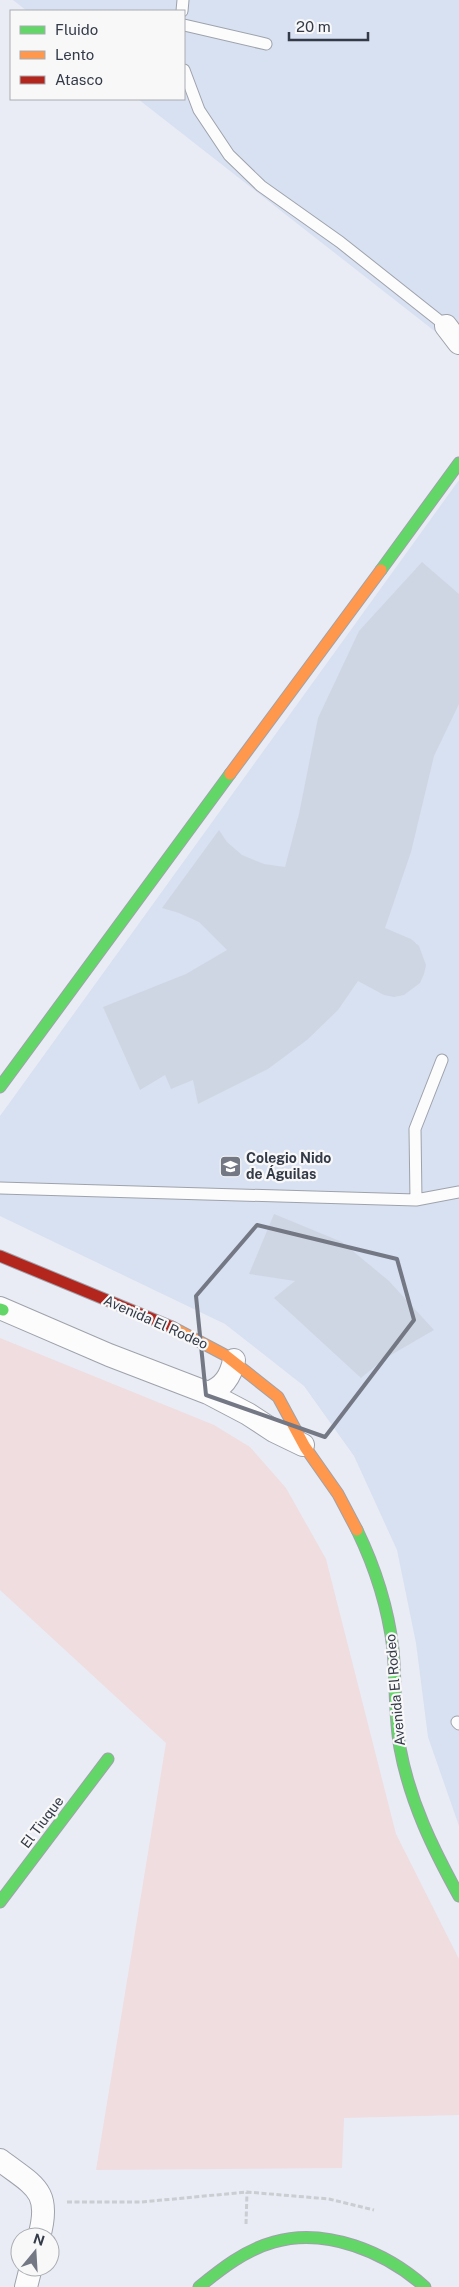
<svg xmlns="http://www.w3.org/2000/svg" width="459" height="2287" viewBox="0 0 459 2287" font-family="'Public Sans',sans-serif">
	<rect width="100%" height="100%" fill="#e9ecf4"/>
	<!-- built -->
	<path fill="#d8e1f1" d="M13 0H459V347L446 340 138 99H184V11H27Z
		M459 480V1826L428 1737 416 1643 397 1550 354 1456 304 1386 225 1324 0 1216V1116Z"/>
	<!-- green -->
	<path fill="#efdde0" d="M0 1338 214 1425 250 1447 286 1488 326 1559 396 1834 459 1959V2115L344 2118 342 2168 96 2170 166 1743 0 1590Z"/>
	<!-- building -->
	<path fill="#cfd6e3" d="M422 562 459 594V704L434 756 411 852 385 928 411 939 419 946 426 965 424 974 420 983 404 995 394 997 384 995 358 981 338 1010 307 1040 268 1069 198 1104 193 1080 171 1089 165 1075 140 1090 103 1007 186 974 227 950 199 922 179 913 162 908 219 830 227 842 242 855 264 864 285 867 299 814 318 718 359 631Z
		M274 1214 342 1242 389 1281 434 1330 384 1359 361 1378 274 1298 295 1281 249 1274Z"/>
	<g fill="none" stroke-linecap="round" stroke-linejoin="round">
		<defs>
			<path id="lane" d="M182 11 183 0
				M184 25 266 44
				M184 70 199 110 229 155 261 186 340 242 446 326
				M0 1188 416 1200 415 1129 442 1060
				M416 1200 459 1192
				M457 1722 459 1724"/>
			<path id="street" d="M446 326 459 343
				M0 1308 109 1355 208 1393 248 1414 274 1431 303 1445
				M208 1393C224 1387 231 1376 234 1360
				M0 2160C34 2186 52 2190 39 2237
				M26 2287 31 2267"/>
			<path id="fast" d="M381 570 459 463
				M0 1087 230 774
				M0 1309 3 1310
				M357 1530C375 1567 388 1608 393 1649 396 1682 394 1716 400 1748 410 1802 433 1849 459 1896
				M0 1902 108 1759
				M199 2287C221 2269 245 2250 274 2242 326 2227 386 2252 425 2287"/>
			<path id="slow" d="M230 774 381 570
				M172 1327 225 1355 278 1397 305 1447 338 1494 357 1530"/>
			<path id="jam" d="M0 1256 172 1327"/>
		</defs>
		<!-- lane casing -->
		<use href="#lane" stroke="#9ea2ab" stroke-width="13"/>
		<!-- street casing -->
		<use href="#street" stroke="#9ea2ab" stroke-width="24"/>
		<!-- fast casing -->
		<use href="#fast" stroke="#9ea2ab" stroke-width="13"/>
		<!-- slow casing -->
		<use href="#slow" stroke="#9ea2ab" stroke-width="13"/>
		<!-- jam casing -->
		<use href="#jam" stroke="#9ea2ab" stroke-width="13"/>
		<!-- path -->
		<path stroke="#cacdd1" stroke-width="3" stroke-dasharray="5 2.5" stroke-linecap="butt" d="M67 2202H142L247 2192 329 2199 374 2210
			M246 2224 247 2192"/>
		<!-- lane -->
		<use href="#lane" stroke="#fcfcfd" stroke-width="11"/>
		<!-- street -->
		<use href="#street" stroke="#fcfcfd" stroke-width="22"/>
		<!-- fast -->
		<use href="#fast" stroke="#63d668" stroke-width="11"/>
		<!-- slow -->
		<use href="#slow" stroke="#ff974d" stroke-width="11"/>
		<!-- jam -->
		<use href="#jam" stroke="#b3261e" stroke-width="11"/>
	</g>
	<!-- marked area -->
	<path fill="none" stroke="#737884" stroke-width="4" stroke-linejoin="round" d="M257 1225 397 1259 414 1320 325 1437 206 1395 196 1296Z"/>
	<!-- icons -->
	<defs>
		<symbol id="school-square" viewBox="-11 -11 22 22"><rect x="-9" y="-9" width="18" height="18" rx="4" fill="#737884" stroke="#f8f8f8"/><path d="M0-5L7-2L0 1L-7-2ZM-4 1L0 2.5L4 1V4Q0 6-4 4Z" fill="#fff"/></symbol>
	</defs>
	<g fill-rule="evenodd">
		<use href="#school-square" x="218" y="1154" width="25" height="25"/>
	</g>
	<g text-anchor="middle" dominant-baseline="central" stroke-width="4.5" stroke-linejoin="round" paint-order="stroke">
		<!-- poi labels -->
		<g font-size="14" font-weight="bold" fill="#333a48" stroke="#f8f8f8" text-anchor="start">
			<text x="246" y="1158">Colegio Nido<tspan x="246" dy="16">de Águilas</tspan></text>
		</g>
		<!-- street labels -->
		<g font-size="14" fill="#333a48" stroke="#f8f8f8">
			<text transform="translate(156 1322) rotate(24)">Avenida El Rodeo</text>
			<text transform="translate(395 1690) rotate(-95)">Avenida El Rodeo</text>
			<text transform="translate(42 1822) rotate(-53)">El Tiuque</text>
		</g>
	</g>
	<!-- legend -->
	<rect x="10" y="10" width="175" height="90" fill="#f8f8f8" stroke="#a9acb2"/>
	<rect x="20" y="26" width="25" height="8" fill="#63d668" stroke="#a9acb2"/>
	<text x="55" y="35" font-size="15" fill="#333a48">Fluido</text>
	<rect x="20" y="51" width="25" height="8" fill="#ff974d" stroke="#a9acb2"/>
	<text x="55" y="60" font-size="15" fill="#333a48">Lento</text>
	<rect x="20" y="76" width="25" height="8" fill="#b3261e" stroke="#a9acb2"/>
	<text x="55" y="85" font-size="15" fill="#333a48">Atasco</text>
	<!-- north arrow -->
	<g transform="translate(35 2252) rotate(18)"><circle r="24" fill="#f8f8f8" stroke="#a9acb2"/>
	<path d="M0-4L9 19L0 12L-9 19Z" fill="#737884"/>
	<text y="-8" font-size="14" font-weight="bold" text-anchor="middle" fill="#333a48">N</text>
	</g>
	<!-- scale -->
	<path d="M289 32v8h79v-8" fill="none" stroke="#333a48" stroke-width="2.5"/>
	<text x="296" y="32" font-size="15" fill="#333a48" stroke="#f8f8f8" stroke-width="4" paint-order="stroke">20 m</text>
</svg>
